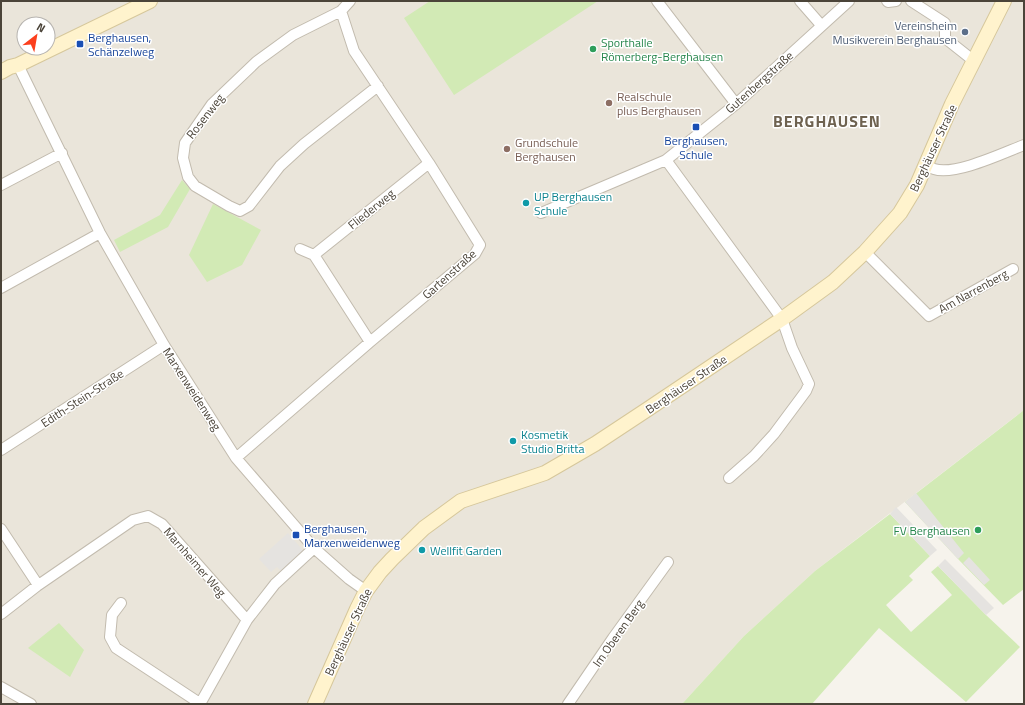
<svg xmlns="http://www.w3.org/2000/svg" width="1025" height="705" viewBox="0 0 1025 705" font-family="'Titillium Web',sans-serif">
	<rect width="100%" height="100%" fill="#f6f3ec"/>
	<!-- residential -->
	<path fill="#eae5da" fill-rule="evenodd" d="M1 1H1024V410L815 571 744 636 682 704H1ZM24 24H48V48H24Z"/>
	<!-- green -->
	<path fill="#d2eab5" d="M430 1H598L454 95 404 18Z
		M182 180 190 189 168 227 120 252 114 240 160 215Z
		M213 204 261 230 242 265 207 282 189 255Z
		M1024 410V589L1003 605 958 559 905 502Z
		M890 514 930 556 909 576 913 580 886 605 911 632 952 595 931 572 938 566 986 615 1020 647 966 702 879 628 812 704H682L744 636 815 571Z
		M59 623 84 650 70 677 28 648Z"/>
	<!-- parking -->
	<path fill="#e5e3e0" d="M916 493 964 553 958 559 905 502Z
		M896 507 937 550 930 556 890 514Z
		M288 533 306 554 283 573 277 567 271 572 259 559Z
		M969 557 990 580 984 585 963 563Z
		M945 559 994 608 986 615 938 566Z"/>
	<g fill="none" stroke-linecap="round" stroke-linejoin="round">
		<defs>
			<path id="street" d="M657 1 736 104
				M800 1 821 25
				M887 1 888 2 896 1
				M911 1 945 23V38L974 61
				M341 11 293 35 256 62 212 104 185 143 183 158 188 177 195 186 229 206 240 211 249 206 280 166 304 144 378 86
				M18 65 100 233 164 345 236 458 314 548 349 579 366 591
				M926 165C928 166 931 168 934 169 955 176 1003 153 1024 145
				M1 185 62 153
				M541 213 666 160
				M300 249 314 255
				M865 252 929 316 1013 269
				M1 288 100 233
				M370 342 314 255 429 163
				M1 450 164 345
				M236 458 370 342 475 254 480 245 429 163 354 51 341 11 350 1
				M729 478 754 456 774 434 806 391 809 384 792 348 782 319 666 160 736 104 849 1
				M1 529 38 585
				M121 603 112 615 110 637 116 648 201 704
				M1 614 37 586 133 520 148 516 162 524 247 620 200 704
				M247 620 275 584 314 548
				M1 687 31 704
				M568 704 613 638 668 562"/>
			<path id="secondary" d="M1 72 10 67 18 65 150 1
				M315 704 357 609 366 591 380 572 392 559 424 528 461 501 545 473 595 444 648 409 782 319 833 282 865 252 900 213 917 185 952 104 1004 1"/>
		</defs>
		<!-- street casing -->
		<use href="#street" stroke="#c2bbae" stroke-width="12"/>
		<!-- secondary casing -->
		<use href="#secondary" stroke="#d6c79b" stroke-width="16"/>
		<!-- street -->
		<use href="#street" stroke="#fff" stroke-width="10"/>
		<!-- secondary -->
		<use href="#secondary" stroke="#fff3cd" stroke-width="14"/>
	</g>
	<!-- markers -->
	<circle fill="#5c6f8a" stroke="#fff" stroke-width="1.5" cx="965" cy="32" r="4"/>
	<g fill="#1a4fb4" stroke="#fff" stroke-width="1.5">
		<rect x="76" y="40" width="8" height="8" rx="2"/>
		<rect x="692" y="123" width="8" height="8" rx="2"/>
		<rect x="292" y="531" width="8" height="8" rx="2"/>
	</g>
	<g fill="#2e9e5b" stroke="#fff" stroke-width="1.5">
		<circle cx="593" cy="49" r="4"/>
		<circle cx="978" cy="530" r="4"/>
	</g>
	<g fill="#8d6e63" stroke="#fff" stroke-width="1.5">
		<circle cx="609" cy="103" r="4"/>
		<circle cx="507" cy="149" r="4"/>
	</g>
	<g fill="#0f9aa8" stroke="#fff" stroke-width="1.5">
		<circle cx="526" cy="203" r="4"/>
		<circle cx="513" cy="441" r="4"/>
		<circle cx="422" cy="550" r="4"/>
	</g>
	<g text-anchor="middle" dominant-baseline="central" stroke-width="3" stroke-linejoin="round" paint-order="stroke">
		<!-- service labels -->
		<g font-size="12" fill="#4e5e75" stroke="#fff" text-anchor="end">
			<text x="957" y="25">Vereinsheim<tspan x="957" dy="14">Musikverein Berghausen</tspan></text>
		</g>
		<!-- transit labels -->
		<g font-size="12" fill="#164399" stroke="#fff" text-anchor="start">
			<text x="88" y="37">Berghausen,<tspan x="88" dy="14">Schänzelweg</tspan></text>
			<text x="696" y="140" text-anchor="middle">Berghausen,<tspan x="696" dy="14">Schule</tspan></text>
			<text x="304" y="528">Berghausen,<tspan x="304" dy="14">Marxenweidenweg</tspan></text>
		</g>
		<!-- leisure labels -->
		<g font-size="12" fill="#27864d" stroke="#fff" text-anchor="start">
			<text x="601" y="42">Sporthalle<tspan x="601" dy="14">Römerberg-Berghausen</tspan></text>
			<text x="970" y="530" text-anchor="end">FV Berghausen</text>
		</g>
		<!-- street labels -->
		<g font-size="12" fill="#4b4439" stroke="#fff">
			<text transform="translate(759 82) rotate(-42)">Gutenbergstraße</text>
			<text transform="translate(205 116) rotate(-52)">Rosenweg</text>
			<text transform="translate(933 148) rotate(-65)">Berghäuser Straße</text>
			<text transform="translate(371 209) rotate(-39)">Fliederweg</text>
			<text transform="translate(449 274) rotate(-42)">Gartenstraße</text>
			<text transform="translate(973 291) rotate(-29)">Am Narrenberg</text>
			<text transform="translate(686 384) rotate(-34)">Berghäuser Straße</text>
			<text transform="translate(192 389) rotate(57)">Marxenweidenweg</text>
			<text transform="translate(82 398) rotate(-33)">Edith-Stein-Straße</text>
			<text transform="translate(195 562) rotate(49)">Marnheimer Weg</text>
			<text transform="translate(348 632) rotate(-65)">Berghäuser Straße</text>
			<text transform="translate(618 633) rotate(-55)">Im Oberen Berg</text>
		</g>
		<!-- education labels -->
		<g font-size="12" fill="#785e54" stroke="#fff" text-anchor="start">
			<text x="617" y="96">Realschule<tspan x="617" dy="14">plus Berghausen</tspan></text>
			<text x="515" y="142">Grundschule<tspan x="515" dy="14">Berghausen</tspan></text>
		</g>
		<!-- culture labels -->
		<g font-size="12" fill="#0d838f" stroke="#fff" text-anchor="start">
			<text x="534" y="196">UP Berghausen<tspan x="534" dy="14">Schule</tspan></text>
			<text x="521" y="434">Kosmetik<tspan x="521" dy="14">Studio Britta</tspan></text>
			<text x="430" y="550">Wellfit Garden</text>
		</g>
		<!-- district labels -->
		<g font-size="16" font-weight="bold" letter-spacing="1" fill="#6e6250" stroke="#fff">
			<text x="827" y="121">BERGHAUSEN</text>
		</g>
	</g>
	<!-- border -->
	<rect width="1025" height="705" fill="none" stroke="#4b4439" stroke-width="4"/>
	<!-- north arrow -->
	<g transform="translate(36 36) rotate(31)"><circle r="19" fill="#ffffff" stroke="#b7b4b0"/>
	<path d="M0-3L7 15L0 10L-7 15Z" fill="#fc3f1d"/>
	<text y="-6" font-size="11" font-weight="bold" text-anchor="middle" fill="#4b4439">N</text>
	</g>
</svg>
